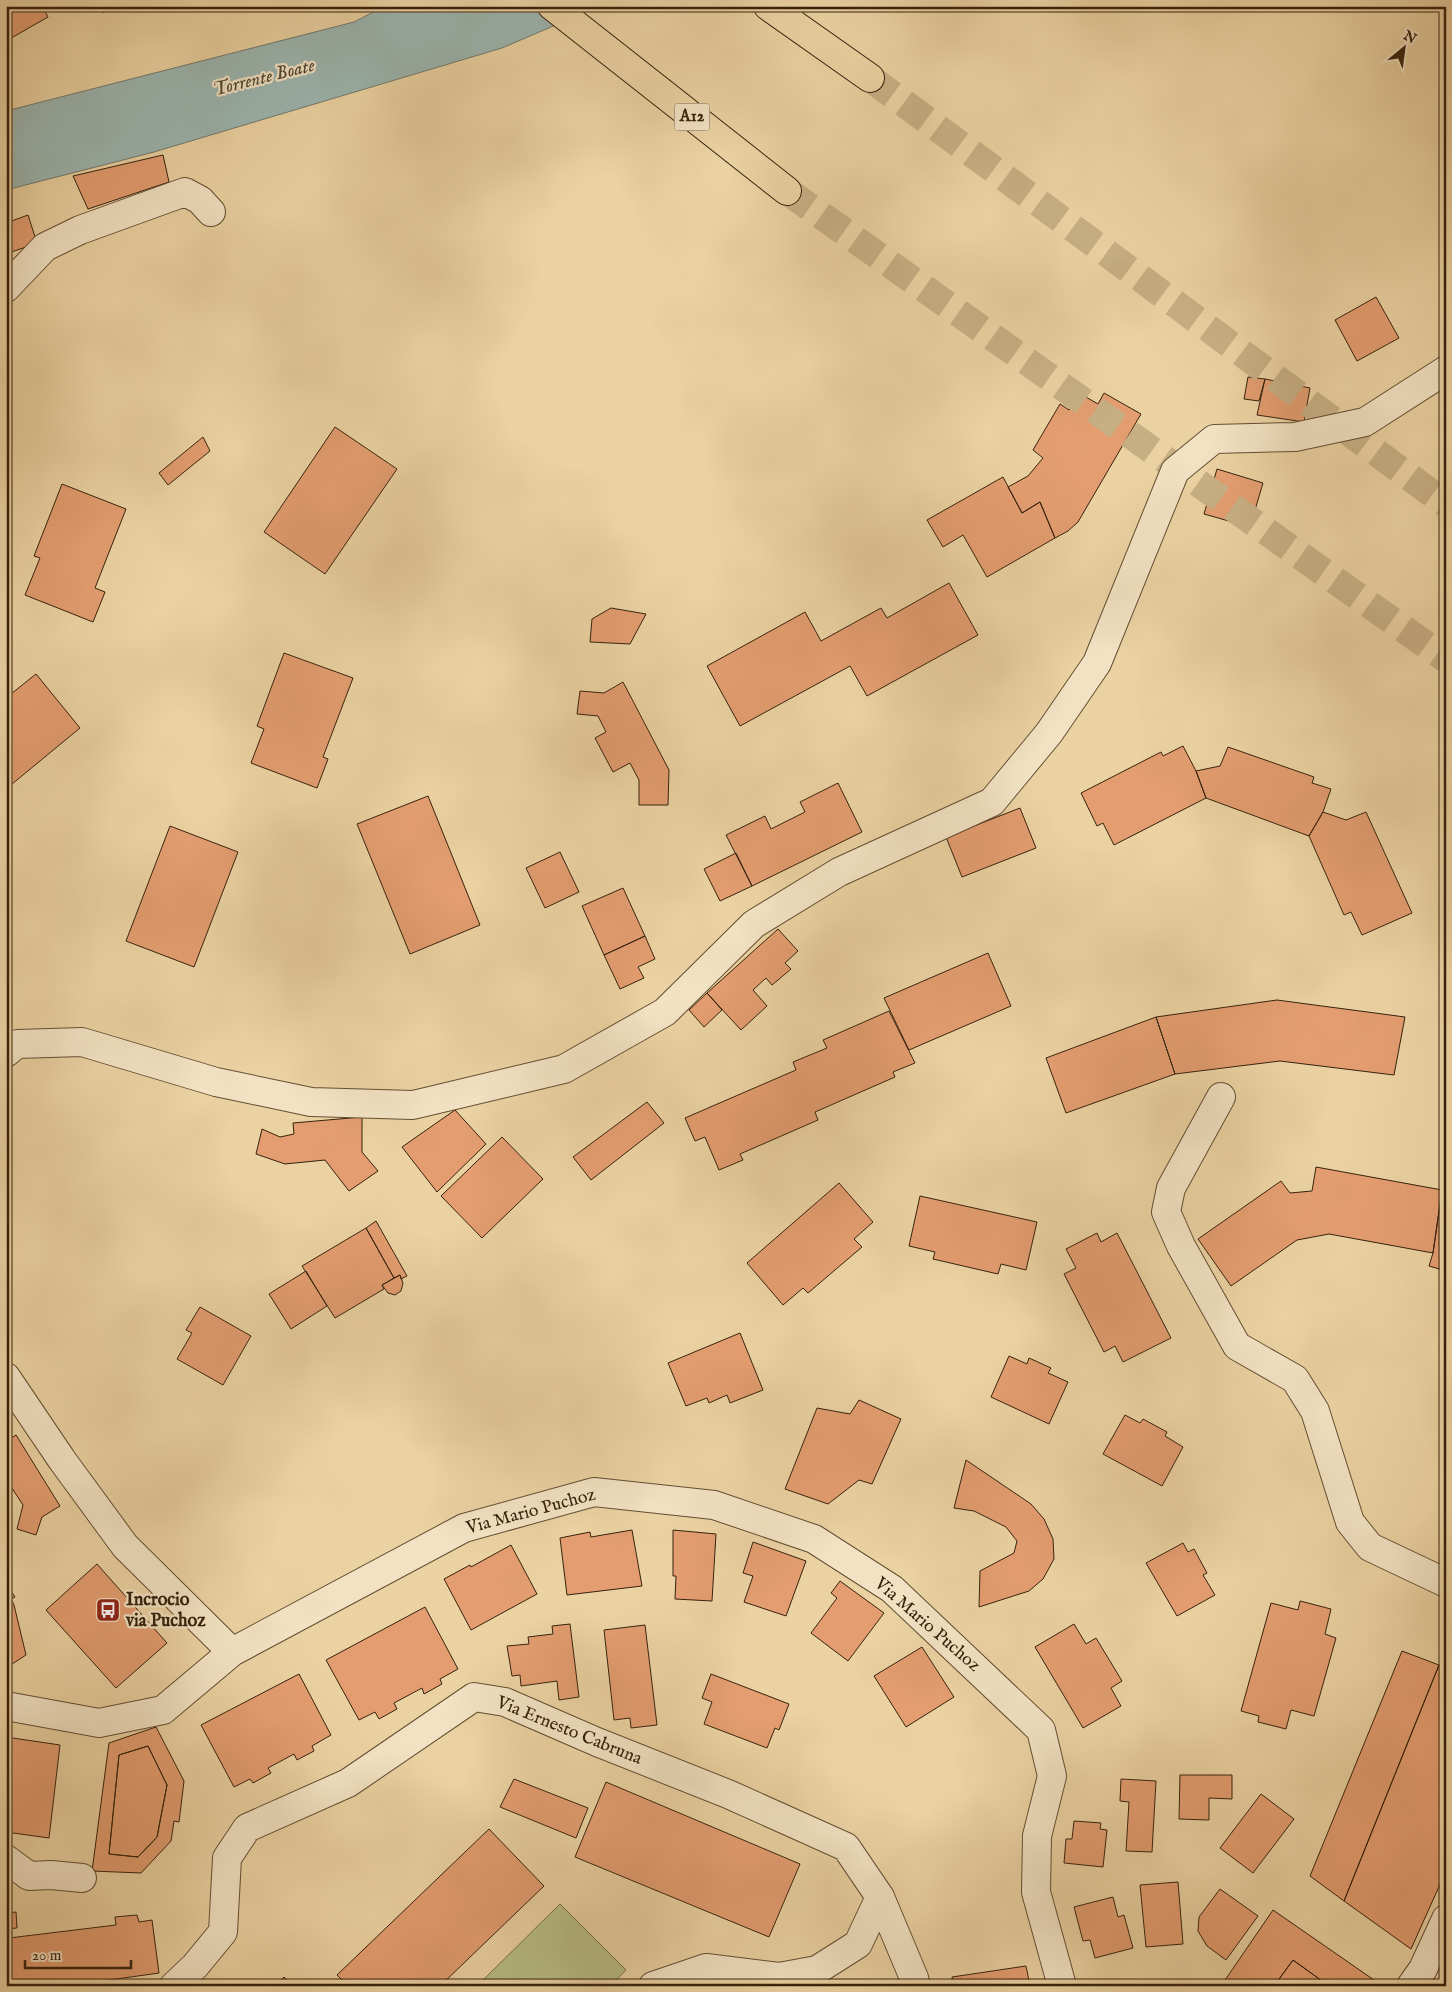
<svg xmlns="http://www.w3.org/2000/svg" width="1452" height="1992" viewBox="0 0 1452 1992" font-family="'IM FELL English',serif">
	<rect width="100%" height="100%" fill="#ebd2a2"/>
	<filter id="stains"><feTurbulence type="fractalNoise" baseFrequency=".004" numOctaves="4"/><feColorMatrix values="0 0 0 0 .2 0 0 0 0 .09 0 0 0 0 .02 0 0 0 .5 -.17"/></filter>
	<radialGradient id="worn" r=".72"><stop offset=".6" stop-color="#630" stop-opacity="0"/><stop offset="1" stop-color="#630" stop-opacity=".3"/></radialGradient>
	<!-- green -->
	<path fill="#b7bc85" stroke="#766f49" d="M560 1904 626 1970 610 1986H477Z"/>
	<!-- water -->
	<path fill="#9bb5af" stroke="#737a6e" d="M385 6H600L502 48 154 152 6 190V111L354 22Z"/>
	<!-- building -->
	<path fill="#e39d70" stroke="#36220d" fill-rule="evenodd" d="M6 6H42L48 17 6 41Z
		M97 6H110L103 13Z
		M163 155 169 182 88 209 73 176Z
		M28 215 37 243 6 254V223Z
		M1376 297 1399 338 1357 361 1335 320Z
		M1248 377 1265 379 1259 401 1244 399Z
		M1265 379 1310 388 1304 422 1257 415Z
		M1079 393 1098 404 1104 393 1141 414 1078 522 1068 531 1055 538 1040 502 1022 513 1008 487 1028 476 1043 458 1033 450 1060 404 1069 410Z
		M335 427 397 469 325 574 264 532Z
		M203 437 210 451 168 485 159 473Z
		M1217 469 1263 483 1250 527 1204 514Z
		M1003 477 1022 513 1040 502 1055 538 987 577 963 535 943 547 927 520Z
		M62 484 126 509 95 588 105 592 93 622 25 595 40 558 34 556Z
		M949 583 978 635 867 696 850 666 740 726 707 666 805 612 821 641 881 608 887 618Z
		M611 608 646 614 630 644 590 642 592 619Z
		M284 653 353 678 323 757 328 759 317 788 251 763 264 729 257 726Z
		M36 674 80 728 6 789V698Z
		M623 682 669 770 668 805H639V780L630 763 613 772 595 738 606 732 598 716 577 714 580 691 604 693Z
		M1183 746 1196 771 1206 798 1114 845 1103 823 1097 826 1081 793 1161 752 1163 756Z
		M1228 747 1314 777 1312 783 1331 789 1323 812 1309 836 1206 798 1196 771 1220 766Z
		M838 783 862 832 752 886 726 835 765 816 771 829 805 812 800 802Z
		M428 796 480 925 410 954 357 824Z
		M1020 808 1036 848 962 877 946 837Z
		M1323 812 1346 820 1366 812 1412 913 1362 935 1351 912 1344 915 1309 836Z
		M170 826 238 852 194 967 126 941Z
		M560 852 579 892 545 908 526 868Z
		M736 853 752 886 720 901 704 869Z
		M623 888 645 936 604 955 582 906Z
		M778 929 798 951 785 963 791 969 772 985 766 978 753 990 767 1006 741 1030 707 993Z
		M645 936 655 959 638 967 644 978 620 989 604 955Z
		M988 953 1011 1006 909 1050 884 998Z
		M707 993 722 1010 704 1027 689 1010Z
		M1277 1000 1405 1017 1394 1075 1280 1061 1175 1074 1156 1017Z
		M889 1011 915 1063 893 1072 895 1077 815 1112 818 1120 740 1154 743 1160 719 1170 705 1137 695 1141 685 1118 796 1070 793 1062 827 1048 823 1040Z
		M1156 1017 1175 1074 1066 1113 1046 1058Z
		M647 1102 664 1123 591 1180 573 1157Z
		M455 1110 486 1144 437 1192 402 1147Z
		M362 1117V1152L378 1171 349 1191 325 1160 285 1164 256 1154 262 1129 280 1137 294 1134 293 1123Z
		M502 1137 543 1179 482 1238 441 1196Z
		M1316 1167 1442 1190 1433 1253 1329 1234 1297 1240 1231 1286 1198 1239 1281 1181 1290 1193 1312 1191Z
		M839 1183 873 1222 854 1239 862 1247 808 1293 803 1288 783 1305 747 1263Z
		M920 1196 1037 1222 1026 1270 1001 1264 998 1274 933 1259 935 1252 909 1246Z
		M1441 1198 1446 1199V1271L1429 1266 1433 1253Z
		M376 1221 407 1276 401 1279 400 1275 394 1278 366 1228Z
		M366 1228 394 1278 382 1285 384 1289 335 1318 302 1266Z
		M1097 1233 1101 1242 1117 1233 1171 1338 1123 1362 1115 1346 1104 1352 1064 1274 1076 1268 1066 1249Z
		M306 1271 327 1306 291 1329 269 1294Z
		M400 1275 403 1283 401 1291 395 1295 388 1293 382 1285Z
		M200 1307 251 1336 223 1385 177 1359 192 1333 186 1330Z
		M740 1333 763 1390 730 1403 727 1395 709 1403 707 1398 686 1406 668 1363Z
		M1009 1356 1027 1364 1029 1358 1051 1368 1048 1373 1068 1382 1049 1424 991 1397Z
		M859 1400 901 1419 872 1484 859 1480 828 1504 785 1489 817 1408 850 1414Z
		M1125 1415 1140 1423 1143 1419 1167 1432 1165 1436 1183 1447 1162 1486 1103 1454Z
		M16 1435 60 1506 42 1517 36 1535 17 1529 23 1505 6 1479V1441Z
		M966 1460 1031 1504 1044 1519 1053 1539 1054 1559 1043 1579 1029 1591 979 1607 980 1571 1014 1553 1017 1541 1006 1527 974 1511 954 1508Z
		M632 1530 642 1586 567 1595 560 1538 590 1532 591 1537Z
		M673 1530 716 1534 712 1601 675 1599 676 1576H673Z
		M753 1542 806 1561 786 1616 744 1602 753 1576 743 1573Z
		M1183 1543 1188 1552 1194 1549 1207 1573 1203 1575 1215 1595 1177 1616 1146 1563Z
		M511 1545 537 1594 471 1630 444 1579 470 1565 471 1567Z
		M97 1564 167 1643 116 1688 46 1610Z
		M840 1581 884 1613 848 1661 811 1633 837 1598 831 1593Z
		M6 1583 15 1597 11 1599 14 1605 26 1655 6 1668Z
		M1300 1601 1331 1609 1325 1634 1336 1638 1314 1716 1291 1710 1286 1729 1258 1722 1259 1716 1241 1711 1271 1603 1298 1610Z
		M425 1607 458 1669 440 1679 442 1684 424 1694 422 1688 394 1703 397 1709 379 1719 375 1712 359 1720 326 1660Z
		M570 1624 579 1697 559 1700 557 1681 521 1686 520 1675 512 1676 507 1646 529 1644 528 1637 553 1634 552 1626Z
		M1074 1624 1086 1644 1096 1638 1122 1681 1111 1688 1121 1706 1083 1728 1035 1647Z
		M645 1625 657 1725 631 1728 630 1718 614 1720 604 1630Z
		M922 1647 954 1697 906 1727 874 1676Z
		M1402 1651 1439 1665 1344 1901 1310 1876Z
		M1439 1665 1446 1668V1815L1443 1823 1446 1826V1871L1411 1949 1344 1901Z
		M299 1674 331 1735 312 1746 314 1751 297 1760 294 1754 268 1768 271 1773 253 1783 250 1779 234 1787 201 1725Z
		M711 1674 789 1704 779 1730 775 1728 767 1748 704 1724 712 1702 702 1698Z
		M156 1727 184 1781 179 1822 174 1821 171 1841 141 1873 92 1871 109 1743ZM148 1746 167 1785 157 1837 138 1857 109 1854 119 1755Z
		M6 1737 60 1745 49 1838 6 1832Z
		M148 1746 167 1785 157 1837 138 1857 109 1854 119 1755Z
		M1180 1775H1232V1799L1209 1798V1820L1179 1819Z
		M514 1779 588 1808 576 1838 500 1807Z
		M1121 1779 1156 1781 1152 1852 1126 1851 1129 1802 1120 1801Z
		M606 1782 800 1864 769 1937 575 1857Z
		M1261 1794 1294 1819 1253 1873 1220 1848Z
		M1074 1821 1101 1823 1100 1829 1107 1830 1103 1867 1064 1863 1066 1839H1072Z
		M489 1829 544 1886 440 1986H348L337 1975Z
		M1178 1882 1183 1944 1146 1947 1140 1885Z
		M1220 1889 1258 1916 1226 1960 1207 1946 1198 1931 1199 1917Z
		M1113 1897 1118 1917 1124 1915 1133 1948 1095 1958 1090 1940 1083 1941 1074 1907Z
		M1273 1910 1374 1980 1370 1986H1329L1293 1960 1274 1986H1221Z
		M16 1912 17 1928 6 1929V1913Z
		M137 1915 139 1922 152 1920 159 1973 67 1986H6V1955L12 1954 9 1938 116 1925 115 1917Z
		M6 1938H9L12 1954 6 1955Z
		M1293 1960 1329 1986H1274Z
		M1026 1966 1030 1986H953L952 1977Z
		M284 1977 292 1986H275Z"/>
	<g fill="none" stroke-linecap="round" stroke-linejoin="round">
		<!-- highway-tunnel -->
		<path stroke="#c7af84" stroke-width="28" stroke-dasharray="28 14" stroke-linecap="butt" d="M870 78 1446 504
			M787 191 1446 659"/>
		<defs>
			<path id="minor" d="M6 288 45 247 80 230 185 192 200 200 211 212
				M6 1053 17 1044 82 1042 216 1082 311 1102 413 1105 564 1069 665 1012 754 924 839 872 992 802 1049 733 1097 663 1175 471 1214 439 1295 437 1365 422 1446 370
				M1221 1097 1171 1188 1166 1212 1181 1246 1237 1346 1295 1379 1315 1411 1350 1522 1370 1547 1446 1583
				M6 1377 62 1460 125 1546 232 1652
				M6 1706 99 1723 163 1710 232 1652 464 1528 594 1492 714 1505 814 1539 892 1589 1041 1730 1052 1776 1037 1836 1036 1892 1062 1986
				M6 1859 29 1876 51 1875 82 1878
				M174 1986 195 1966 223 1932 227 1858 247 1828 348 1783 474 1697 505 1702 597 1742 728 1794 846 1847 880 1897 914 1978 916 1986
				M653 1986 706 1968 779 1977 817 1970 858 1944 880 1897
				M1411 1986 1423 1969 1446 1919"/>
			<path id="highway" d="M552 6 787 191
				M768 6 870 78"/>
		</defs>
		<!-- minor casing -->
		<use href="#minor" stroke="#634e32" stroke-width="30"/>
		<!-- highway casing -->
		<use href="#highway" stroke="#36220d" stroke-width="30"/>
		<!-- minor -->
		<use href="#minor" stroke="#f2e2c3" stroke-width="28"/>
		<!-- highway -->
		<use href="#highway" stroke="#ebd2a2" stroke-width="28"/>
	</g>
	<!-- icons -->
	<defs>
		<symbol id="bus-square" viewBox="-11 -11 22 22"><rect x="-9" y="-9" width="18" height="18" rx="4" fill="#8f2418" stroke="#f2e2c3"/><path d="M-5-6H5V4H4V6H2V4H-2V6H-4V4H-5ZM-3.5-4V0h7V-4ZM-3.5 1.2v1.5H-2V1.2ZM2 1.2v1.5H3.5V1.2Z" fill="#fff"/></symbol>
	</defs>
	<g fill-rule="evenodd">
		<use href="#bus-square" x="94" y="1596" width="28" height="28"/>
	</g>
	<g text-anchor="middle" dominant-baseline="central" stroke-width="4.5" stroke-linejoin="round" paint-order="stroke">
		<!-- shield labels -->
		<rect fill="#f2e2c3" stroke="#6e5c44" stroke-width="1" x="674.5" y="103.5" width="35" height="27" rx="4"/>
		<g font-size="16" font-weight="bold" fill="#36220d">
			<text x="692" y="117">A12</text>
		</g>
		<!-- street labels -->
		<g font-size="18" fill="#36220d" stroke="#f2e2c3">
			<text transform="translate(531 1512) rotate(-15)">Via Mario Puchoz</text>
			<text transform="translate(927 1625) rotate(41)">Via Mario Puchoz</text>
			<text transform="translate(569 1731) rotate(22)">Via Ernesto Cabruna</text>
		</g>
		<!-- poi labels -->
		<g font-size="18" font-weight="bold" fill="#36220d" stroke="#f2e2c3" text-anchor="start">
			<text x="126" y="1600">Incrocio<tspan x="126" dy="21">via Puchoz</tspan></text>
		</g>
		<!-- water labels -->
		<g font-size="19" font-style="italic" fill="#4f4736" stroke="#f2e2c3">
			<text transform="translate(264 78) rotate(-14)">Torrente Boate</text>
		</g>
	</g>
	<!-- margin -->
	<rect width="1452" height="1992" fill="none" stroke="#ebd2a2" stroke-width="25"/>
	<rect x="8" y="8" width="1437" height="1977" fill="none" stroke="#36220d" stroke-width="2.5"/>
	<rect x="12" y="12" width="1427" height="1967" fill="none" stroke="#36220d"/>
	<!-- north arrow -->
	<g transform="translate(1404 48) rotate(29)" stroke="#f2e2c3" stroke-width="4" paint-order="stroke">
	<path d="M0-4L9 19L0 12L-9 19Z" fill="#36220d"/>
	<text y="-8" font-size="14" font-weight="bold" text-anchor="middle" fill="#36220d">N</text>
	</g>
	<!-- scale -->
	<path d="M25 1960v8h106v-8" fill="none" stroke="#36220d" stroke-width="2.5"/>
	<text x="32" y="1960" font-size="15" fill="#36220d" stroke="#f2e2c3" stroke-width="4" paint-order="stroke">20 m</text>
	<rect width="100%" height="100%" filter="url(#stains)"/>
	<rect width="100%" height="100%" fill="url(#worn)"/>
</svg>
